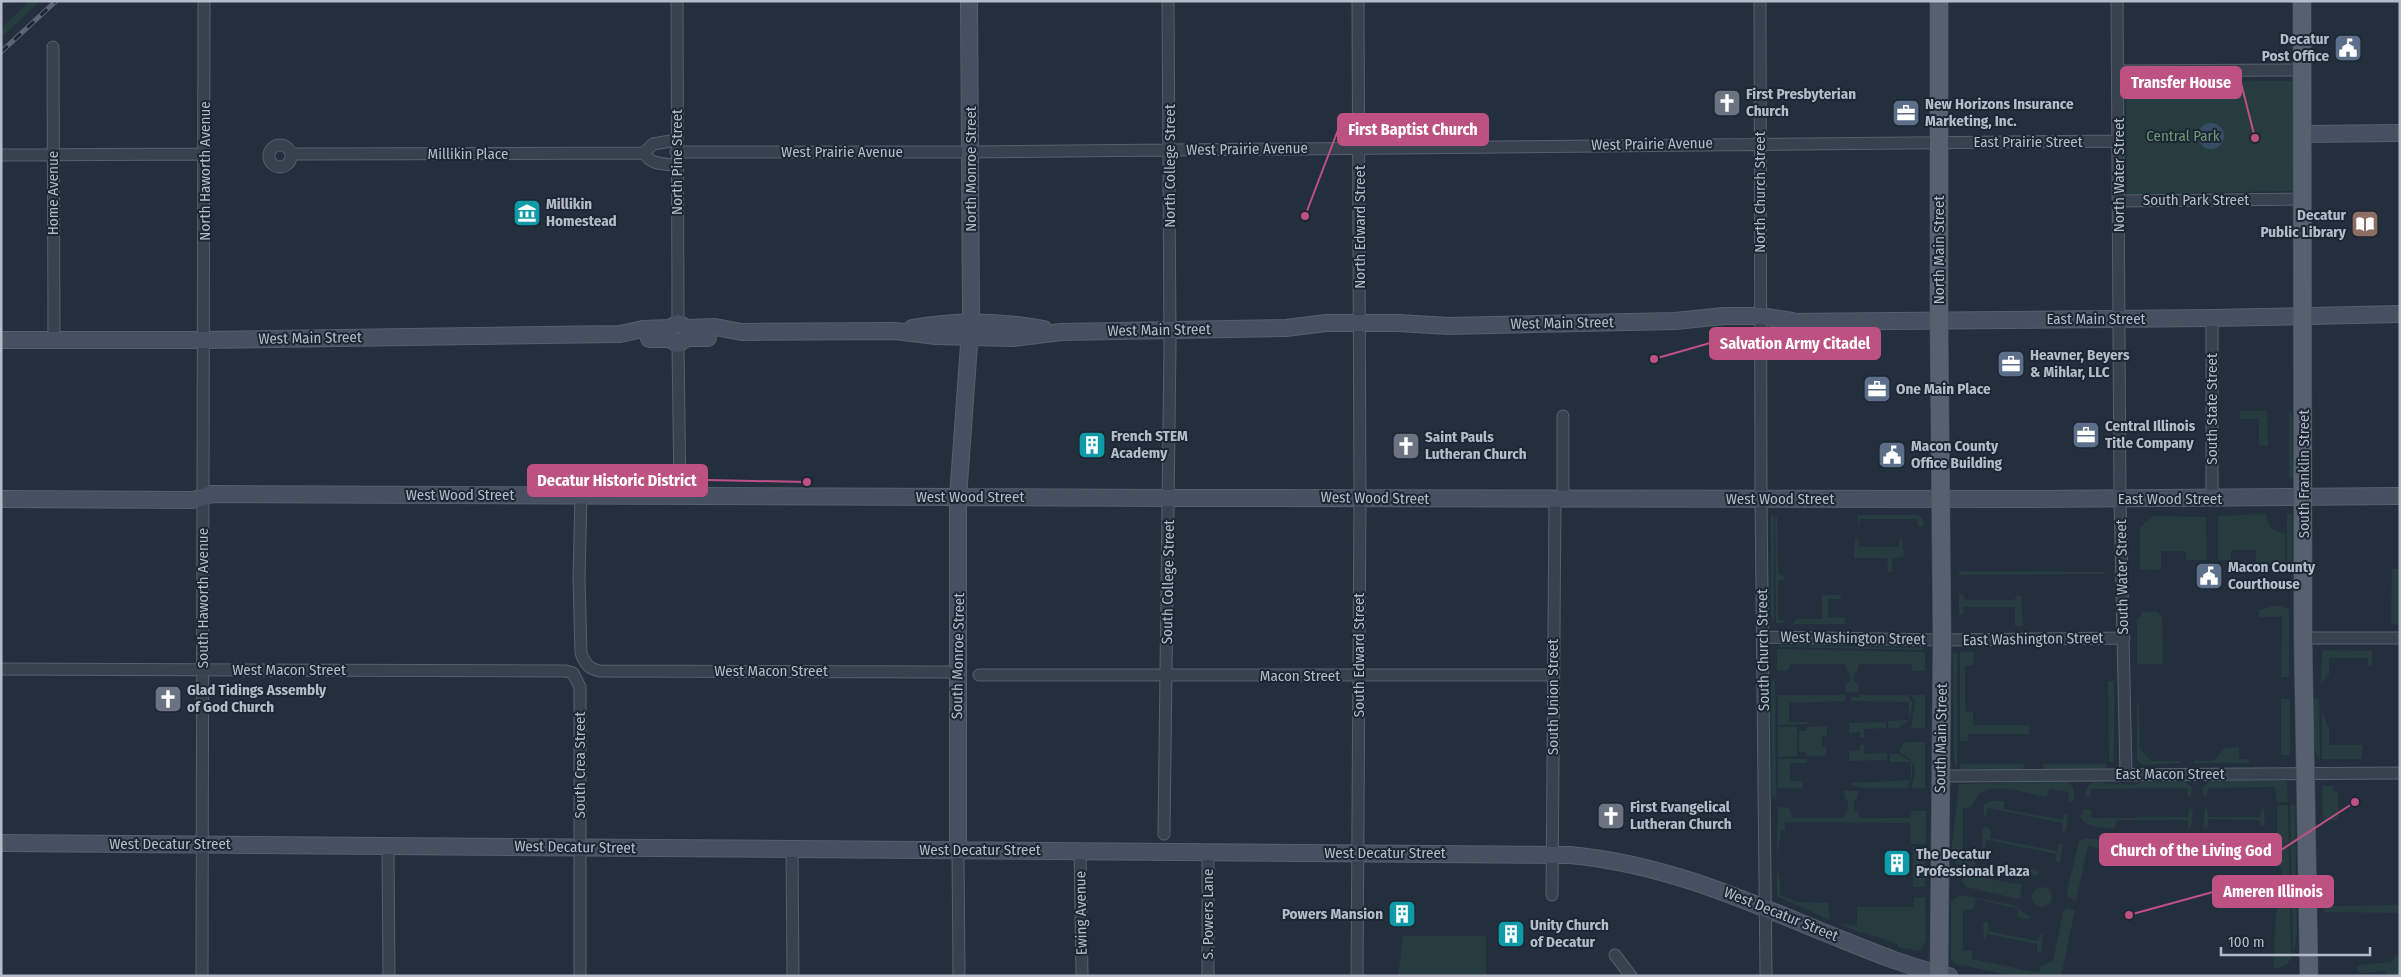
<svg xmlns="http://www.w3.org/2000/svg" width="2401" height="977" viewBox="0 0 2401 977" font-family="'Fira Sans Condensed',sans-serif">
	<rect width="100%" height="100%" fill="#242f3e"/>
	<!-- green -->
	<path fill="#263c3f" d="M30 1H40L1 38V28Z
		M2135 76H2183L2188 80 2294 81V191L2188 193 2182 197 2127 194 2126 82 2129 78Z
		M2240 411H2267L2268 445H2259V419H2240Z
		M2289 411 2292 415V454L2295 478H2289Z
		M2266 514C2267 526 2273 532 2285 533V569H2256V550H2231V560H2218V516Z
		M2287 514H2292V569H2287Z
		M1771 515 1774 516V622L1771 615Z
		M1858 515H1919L1923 519V527L1918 526 1917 519H1860L1858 527Z
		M1775 516H1777L1778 574 1785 577 1784 580 1778 581V619L1783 620 1784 623H1776Z
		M2154 516 2206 517 2207 560H2186V551H2161V570L2140 569V527Z
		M1855 538 1859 540V547H1899V540L1902 539 1904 557 1892 558V572H1888L1887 558H1854Z
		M2392 569H2400V624H2391Z
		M1959 571 2104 572 2105 574 1959 575Z
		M1959 594 1964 596V600H2014L2017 596H2021L2023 626H2015V607H1964L1963 614 1959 615Z
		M1822 595H1841V599H1828V617L1845 618V624H1793L1796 619H1822Z
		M2273 606H2282L2289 610V677H2281L2282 617H2259V610Z
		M2141 612H2157L2162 616 2163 662 2160 664H2137V620L2141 616Z
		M1781 645 1923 648V650L1777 647Z
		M1777 649 1925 652V671H1913L1911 664H1859L1857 672 1854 674V681L1858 684V692H1845L1846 684 1850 681V673L1847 671 1845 664H1791L1788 670 1777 671Z
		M2322 650 2372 651V666L2368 665V658H2329V674L2321 684Z
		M1960 652H1974L1973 665 1965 666V711L1973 712V725H2029V734H1968V741H1960Z
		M1953 653H1957V767L1954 763Z
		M1775 677 1776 800 1772 795 1771 683Z
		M2108 681H2114V762H2109Z
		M1778 695H1845V701L1789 703V722H1809V724L1778 725Z
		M1859 695H1907L1913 703 1909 720 1898 728H1888V721L1909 720V702L1851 701V697H1859Z
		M1911 695H1925V728H1911L1915 702Z
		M2281 699H2290V755H2281Z
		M2314 699H2319L2320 761 2314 748Z
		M2137 704H2139L2140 749 2151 761H2180V763L2142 765 2137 760Z
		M2322 713 2329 728V745H2363L2361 759H2322Z
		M1886 722V728L1864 729V737H1860V732L1849 733V723Z
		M1827 726V736L1822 737V746L1826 747V756H1806V752H1799V731H1806V727Z
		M1778 727H1797V756L1778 757Z
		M1925 742V788H1911C1917 768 1918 763 1900 752V748L1905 742Z
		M1860 744 1864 745V754L1887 753V760L1849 761V751L1860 750Z
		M2239 747V759H2249V763H2194V761H2213L2225 748Z
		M1890 754H1898L1911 761 1912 763V778L1907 788H1861L1852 785V783L1911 780V762H1890Z
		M1778 759H1807V763H1790V781H1803V788H1778Z
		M1960 764H2026L2020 770 1964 769H1961Z
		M2042 764H2106V769H2045Z
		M2185 781 2192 788 2191 797 2188 796 2187 788 2091 789 2090 797 2085 795 2088 786 2094 782 2132 785 2144 782Z
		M2210 781H2287L2288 802H2277L2275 787 2208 788 2207 795 2204 797 2202 788Z
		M2066 782 2071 784C2075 789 2076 798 2071 802L2068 800 2069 792 2050 789 2046 797C2026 794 2000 782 1980 793L1971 807 1963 808V857H1975V867L2025 876 2027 868 2038 870 2039 874C2022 881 1966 873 1952 860L1951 854 1959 784Z
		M2322 786H2333V791H2338V820H2323Z
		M1844 791H1858L1857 798 1854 800V810L1859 813V818H1910L1912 811H1926V844H1911L1910 823 1785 822V830H1781L1777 857 1778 807 1789 808 1793 818H1844L1845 812 1848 810V800L1845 799Z
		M1991 801H2004V809L2063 820 2065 814 2068 813 2066 831H2062L2063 823 1988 808 1986 816H1984V805Z
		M2277 805H2288L2291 959C2286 966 2281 968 2273 968L2276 915 2284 877 2277 860Z
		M2290 805H2295L2297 936 2293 954Z
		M2189 808 2193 810 2191 828H2188V820H2116V826L2113 829C2102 827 2085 828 2080 816L2084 809 2091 810V818L2188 817Z
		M2205 808 2207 809 2208 817H2260L2262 808 2264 810 2265 826 2261 827 2260 820 2208 819V827L2205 828 2203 826Z
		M1985 827 1991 830 1990 838 2057 851 2059 844H2063L2060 862H2056V854L1987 840 1985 848H1983L1982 830Z
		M2085 838 2110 841 2115 848 2114 851 2088 846 2076 900 2069 898 2067 892 2079 841Z
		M1913 847H1926L1925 887H1913Z
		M1777 867 1780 880V895L1797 902 1828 903 1830 920 1777 896Z
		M1968 875 2022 885 2020 898 2018 899 1966 887 1962 881 1964 876Z
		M2032 897a10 10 0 1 1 20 0a10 10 0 1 1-20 0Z
		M1960 895 2013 905 2030 917 2027 919 2017 917 2018 909 1976 899 1974 909 1963 910V951H1972V959L2039 973 2041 966 2053 961 2063 912 2066 908 2075 910 2061 976H2015L1956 964 1951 959V901Z
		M2324 896H2331L2332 906 2400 905V913L2324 912Z
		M1925 897 1926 940 1920 951 1898 947V944L1862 932 1861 933 1840 924 1857 926V907H1913L1914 898Z
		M1985 922 1988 923V931L2038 941 2040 935 2043 934 2041 951 2037 952V944L1987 934 1984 942 1983 925Z
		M1403 936H1486V976H1398Z
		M2395 956H2400V976H2388L2384 971 2364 973 2357 971V967L2360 965 2392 962Z"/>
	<!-- water -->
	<path fill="#394c67" d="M2198 136a13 13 0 1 1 26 0a13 13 0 1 1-26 0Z"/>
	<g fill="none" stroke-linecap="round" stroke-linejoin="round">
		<defs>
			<path id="street" d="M677 1 678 323
				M1760 1 1761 498 1766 976
				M2117 1 2120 499 2126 774
				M53 47 54 340
				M2118 71 2303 70
				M269 156a11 11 0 1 1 22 0a11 11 0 1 1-22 0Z
				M676 152H971L2118 141
				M644 153C651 165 664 164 676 165
				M292 154 644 153 653 144 677 140
				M1 155 205 154
				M2119 201 2303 199
				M678 344 680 495
				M581 495 579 579 581 653C585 664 589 669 600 671L957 672
				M2212 499V318
				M1563 500V416
				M1763 637 1942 640 2124 638
				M2303 638H2400
				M1 669 566 671 573 673 580 687V976
				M979 675H1553
				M1941 776 2400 773
				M1164 834 1170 344 1168 1
				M388 845 389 976
				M792 849 793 976
				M958 850 959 976
				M1080 851 1082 976
				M1552 895 1555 500
				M1615 955 1631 976
				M202 976 204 1
				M1208 976V852
				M1357 976 1360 499 1358 1"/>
			<path id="secondary" d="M2304 134 2400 133
				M1783 322 2212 318 2400 314
				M912 328C956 320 1001 321 1044 329
				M649 339H669L678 344 687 338H708
				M1 340H205L620 334 643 329 669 328 678 323 687 328 715 327 742 332 895 331 936 336 1013 338 1061 332 1286 328 1326 323H1398L1449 326 1675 321 1724 316H1761L1792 321
				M1 499 193 500 212 494 1169 498 2030 499 2400 496
				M1 843 1570 855C1663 864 1738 897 1823 932 1863 948 1906 967 1949 976
				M958 850V497L971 317 969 1"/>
			<path id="primary" d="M1939 1V320L1942 640 1939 976
				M2302 1 2303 638 2309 976"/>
		</defs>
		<!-- street casing -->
		<use href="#street" stroke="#565f6c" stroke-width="13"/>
		<!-- secondary casing -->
		<use href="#secondary" stroke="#565f6c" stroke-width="18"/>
		<!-- primary casing -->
		<use href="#primary" stroke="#414a57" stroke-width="19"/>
		<!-- street -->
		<use href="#street" stroke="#38414e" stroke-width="11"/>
		<!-- secondary -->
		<use href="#secondary" stroke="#465061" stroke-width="16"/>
		<!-- primary -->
		<use href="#primary" stroke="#56606e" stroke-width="18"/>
		<defs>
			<path id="rail" d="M1 52 56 1"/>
		</defs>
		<!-- rail casing -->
		<use href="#rail" stroke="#5a6575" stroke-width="5"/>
		<!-- rail -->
		<use href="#rail" stroke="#1d2633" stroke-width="3" stroke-dasharray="9" stroke-linecap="butt"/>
	</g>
	<!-- icons -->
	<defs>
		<symbol id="civic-square" viewBox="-11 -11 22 22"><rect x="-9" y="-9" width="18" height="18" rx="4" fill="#5c6f8a" stroke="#1d2633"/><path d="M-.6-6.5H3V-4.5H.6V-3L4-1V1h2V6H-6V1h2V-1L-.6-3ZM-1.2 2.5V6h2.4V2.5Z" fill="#fff"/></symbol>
		<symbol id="church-square" viewBox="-11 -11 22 22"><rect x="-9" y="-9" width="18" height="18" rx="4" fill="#6b7280" stroke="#1d2633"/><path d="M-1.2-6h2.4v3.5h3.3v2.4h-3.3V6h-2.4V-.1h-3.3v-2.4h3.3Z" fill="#fff"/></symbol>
		<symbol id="office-square" viewBox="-11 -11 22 22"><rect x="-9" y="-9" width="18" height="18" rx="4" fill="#5c6f8a" stroke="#1d2633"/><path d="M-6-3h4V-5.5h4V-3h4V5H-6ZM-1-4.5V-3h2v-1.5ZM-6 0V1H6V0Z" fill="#fff"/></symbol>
		<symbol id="museum-square" viewBox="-11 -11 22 22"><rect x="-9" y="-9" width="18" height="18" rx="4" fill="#0f9aa8" stroke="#1d2633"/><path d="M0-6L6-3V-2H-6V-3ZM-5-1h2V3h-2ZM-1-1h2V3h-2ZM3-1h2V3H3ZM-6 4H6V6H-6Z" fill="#fff"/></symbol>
		<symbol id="library-square" viewBox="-11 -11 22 22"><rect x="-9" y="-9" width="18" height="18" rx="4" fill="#8d6e63" stroke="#1d2633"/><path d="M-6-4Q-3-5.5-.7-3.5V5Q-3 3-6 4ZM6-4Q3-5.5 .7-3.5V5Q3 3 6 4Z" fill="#fff"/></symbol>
		<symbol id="building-square" viewBox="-11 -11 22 22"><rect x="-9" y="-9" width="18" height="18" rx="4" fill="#0f9aa8" stroke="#1d2633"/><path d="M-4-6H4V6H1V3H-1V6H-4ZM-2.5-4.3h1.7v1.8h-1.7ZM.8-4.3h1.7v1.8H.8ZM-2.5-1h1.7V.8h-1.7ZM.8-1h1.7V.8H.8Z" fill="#fff"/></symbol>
	</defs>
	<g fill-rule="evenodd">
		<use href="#civic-square" x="2332" y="32" width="32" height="32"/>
		<use href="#church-square" x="1711" y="87" width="32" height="32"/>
		<use href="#office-square" x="1890" y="97" width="32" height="32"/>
		<use href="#museum-square" x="511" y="197" width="32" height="32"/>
		<use href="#library-square" x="2349" y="208" width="32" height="32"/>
		<use href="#office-square" x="1995" y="348" width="32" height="32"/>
		<use href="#office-square" x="1861" y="373" width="32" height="32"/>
		<use href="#office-square" x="2070" y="419" width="32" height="32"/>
		<use href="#building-square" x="1076" y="429" width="32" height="32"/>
		<use href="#church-square" x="1390" y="430" width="32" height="32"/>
		<use href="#civic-square" x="1876" y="439" width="32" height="32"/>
		<use href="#civic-square" x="2193" y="560" width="32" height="32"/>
		<use href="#church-square" x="152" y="683" width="32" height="32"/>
		<use href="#church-square" x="1595" y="800" width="32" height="32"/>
		<use href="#building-square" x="1881" y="847" width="32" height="32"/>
		<use href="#building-square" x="1386" y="898" width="32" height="32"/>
		<use href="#building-square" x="1495" y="918" width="32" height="32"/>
	</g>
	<g text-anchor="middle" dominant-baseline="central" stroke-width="4" stroke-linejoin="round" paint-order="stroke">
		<!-- poi labels -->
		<g font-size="15" font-weight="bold" fill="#b4bcc9" stroke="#1d2633" text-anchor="start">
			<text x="2329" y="39" text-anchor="end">Decatur<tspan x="2329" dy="17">Post Office</tspan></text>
			<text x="1746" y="94">First Presbyterian<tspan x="1746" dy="17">Church</tspan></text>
			<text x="1925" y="104">New Horizons Insurance<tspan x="1925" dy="17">Marketing, Inc.</tspan></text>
			<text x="546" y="204">Millikin<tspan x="546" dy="17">Homestead</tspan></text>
			<text x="2346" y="215" text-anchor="end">Decatur<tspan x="2346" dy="17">Public Library</tspan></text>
			<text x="2030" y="355">Heavner, Beyers<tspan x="2030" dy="17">&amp; Mihlar, LLC</tspan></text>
			<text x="1896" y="389">One Main Place</text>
			<text x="2105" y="426">Central Illinois<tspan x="2105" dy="17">Title Company</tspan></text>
			<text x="1111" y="436">French STEM<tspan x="1111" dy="17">Academy</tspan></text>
			<text x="1425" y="437">Saint Pauls<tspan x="1425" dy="17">Lutheran Church</tspan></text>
			<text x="1911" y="446">Macon County<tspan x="1911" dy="17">Office Building</tspan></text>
			<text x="2228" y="567">Macon County<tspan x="2228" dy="17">Courthouse</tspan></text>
			<text x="187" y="690">Glad Tidings Assembly<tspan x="187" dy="17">of God Church</tspan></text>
			<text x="1630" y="807">First Evangelical<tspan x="1630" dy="17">Lutheran Church</tspan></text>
			<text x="1916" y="854">The Decatur<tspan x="1916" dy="17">Professional Plaza</tspan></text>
			<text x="1383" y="914" text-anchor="end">Powers Mansion</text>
			<text x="1530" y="925">Unity Church<tspan x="1530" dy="17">of Decatur</tspan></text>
		</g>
		<!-- park labels -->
		<g font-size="15" fill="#6b9a76" stroke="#1d2633">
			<text x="2183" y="136">Central Park</text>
		</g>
		<!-- street labels -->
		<g font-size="15" fill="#b4bcc9" stroke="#1d2633">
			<text x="2028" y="142">East Prairie Street</text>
			<text transform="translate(1652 144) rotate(-1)">West Prairie Avenue</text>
			<text transform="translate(1247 149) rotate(-1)">West Prairie Avenue</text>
			<text x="842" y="152">West Prairie Avenue</text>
			<text x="468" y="154">Millikin Place</text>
			<text transform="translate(677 162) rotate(-90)">North Pine Street</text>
			<text transform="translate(1170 166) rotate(-90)">North College Street</text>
			<text transform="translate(971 169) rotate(-90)">North Monroe Street</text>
			<text transform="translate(205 171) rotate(-90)">North Haworth Avenue</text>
			<text transform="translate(2119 175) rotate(-90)">North Water Street</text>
			<text transform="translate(1760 192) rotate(-90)">North Church Street</text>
			<text transform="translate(53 193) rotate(-90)">Home Avenue</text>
			<text x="2196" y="200">South Park Street</text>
			<text transform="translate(1360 227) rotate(-90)">North Edward Street</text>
			<text transform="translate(1939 250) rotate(-90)">North Main Street</text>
			<text x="2096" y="319">East Main Street</text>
			<text transform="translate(1562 323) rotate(-1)">West Main Street</text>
			<text transform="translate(1159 330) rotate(-1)">West Main Street</text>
			<text transform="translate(310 338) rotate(-1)">West Main Street</text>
			<text transform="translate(2212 409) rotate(-90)">South State Street</text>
			<text transform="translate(2304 474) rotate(-90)">South Franklin Street</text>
			<text x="460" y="495">West Wood Street</text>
			<text x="970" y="497">West Wood Street</text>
			<text transform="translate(1375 498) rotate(1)">West Wood Street</text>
			<text x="1780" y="499">West Wood Street</text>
			<text x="2170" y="499">East Wood Street</text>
			<text transform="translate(2122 577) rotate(-91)">South Water Street</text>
			<text transform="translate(1168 582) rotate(-89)">South College Street</text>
			<text transform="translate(203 598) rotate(-90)">South Haworth Avenue</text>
			<text transform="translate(1853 638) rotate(1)">West Washington Street</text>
			<text transform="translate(2033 639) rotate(-1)">East Washington Street</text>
			<text transform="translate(1763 650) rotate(-91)">South Church Street</text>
			<text transform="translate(1359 655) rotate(-90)">South Edward Street</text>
			<text transform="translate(958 656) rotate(-89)">South Monroe Street</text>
			<text x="289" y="670">West Macon Street</text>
			<text x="771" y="671">West Macon Street</text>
			<text x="1300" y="676">Macon Street</text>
			<text transform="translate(1553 697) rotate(-90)">South Union Street</text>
			<text transform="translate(1941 738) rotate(-89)">South Main Street</text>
			<text transform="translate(580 765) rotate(-90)">South Crea Street</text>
			<text x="2170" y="774">East Macon Street</text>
			<text x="170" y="844">West Decatur Street</text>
			<text transform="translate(575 847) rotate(1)">West Decatur Street</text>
			<text x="980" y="850">West Decatur Street</text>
			<text x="1385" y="853">West Decatur Street</text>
			<text transform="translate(1081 913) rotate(-91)">Ewing Avenue</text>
			<text transform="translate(1208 914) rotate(-90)">S. Powers Lane</text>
			<text transform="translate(1781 914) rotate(22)">West Decatur Street</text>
		</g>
	</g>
	<!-- callouts -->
	<path fill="none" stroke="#bd5182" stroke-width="2" d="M2255 138L2241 83M1305 216L1338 130M1654 359L1710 343M807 482L707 480M2355 802L2281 850M2129 915L2213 892"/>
	<g fill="#bd5182" stroke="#1d2633" stroke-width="2">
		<circle cx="2255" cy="138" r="5"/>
		<circle cx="1305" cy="216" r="5"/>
		<circle cx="1654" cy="359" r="5"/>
		<circle cx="807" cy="482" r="5"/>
		<circle cx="2355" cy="802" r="5"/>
		<circle cx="2129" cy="915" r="5"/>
	</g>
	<g fill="#bd5182" stroke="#bd5182" stroke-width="2">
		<rect x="2121" y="67" width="120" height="31" rx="5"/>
		<rect x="1338" y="114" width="150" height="31" rx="5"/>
		<rect x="1710" y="328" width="170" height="31" rx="5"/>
		<rect x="528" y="465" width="179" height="31" rx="5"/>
		<rect x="2100" y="834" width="181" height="31" rx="5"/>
		<rect x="2213" y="876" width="120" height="31" rx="5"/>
	</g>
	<g font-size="16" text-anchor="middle" font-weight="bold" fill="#fff">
		<text x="2181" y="88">Transfer House</text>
		<text x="1413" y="135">First Baptist Church</text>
		<text x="1795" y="349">Salvation Army Citadel</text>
		<text x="617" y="486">Decatur Historic District</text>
		<text x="2191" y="856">Church of the Living God</text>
		<text x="2273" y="897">Ameren Illinois</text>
	</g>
	<!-- border -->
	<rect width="2401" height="977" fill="none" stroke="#b4bcc9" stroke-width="5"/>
	<!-- scale -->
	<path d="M2221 947v8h149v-8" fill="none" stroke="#b4bcc9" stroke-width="2.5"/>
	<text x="2228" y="947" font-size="15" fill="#b4bcc9" stroke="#1d2633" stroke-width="4" paint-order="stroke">100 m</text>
</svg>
